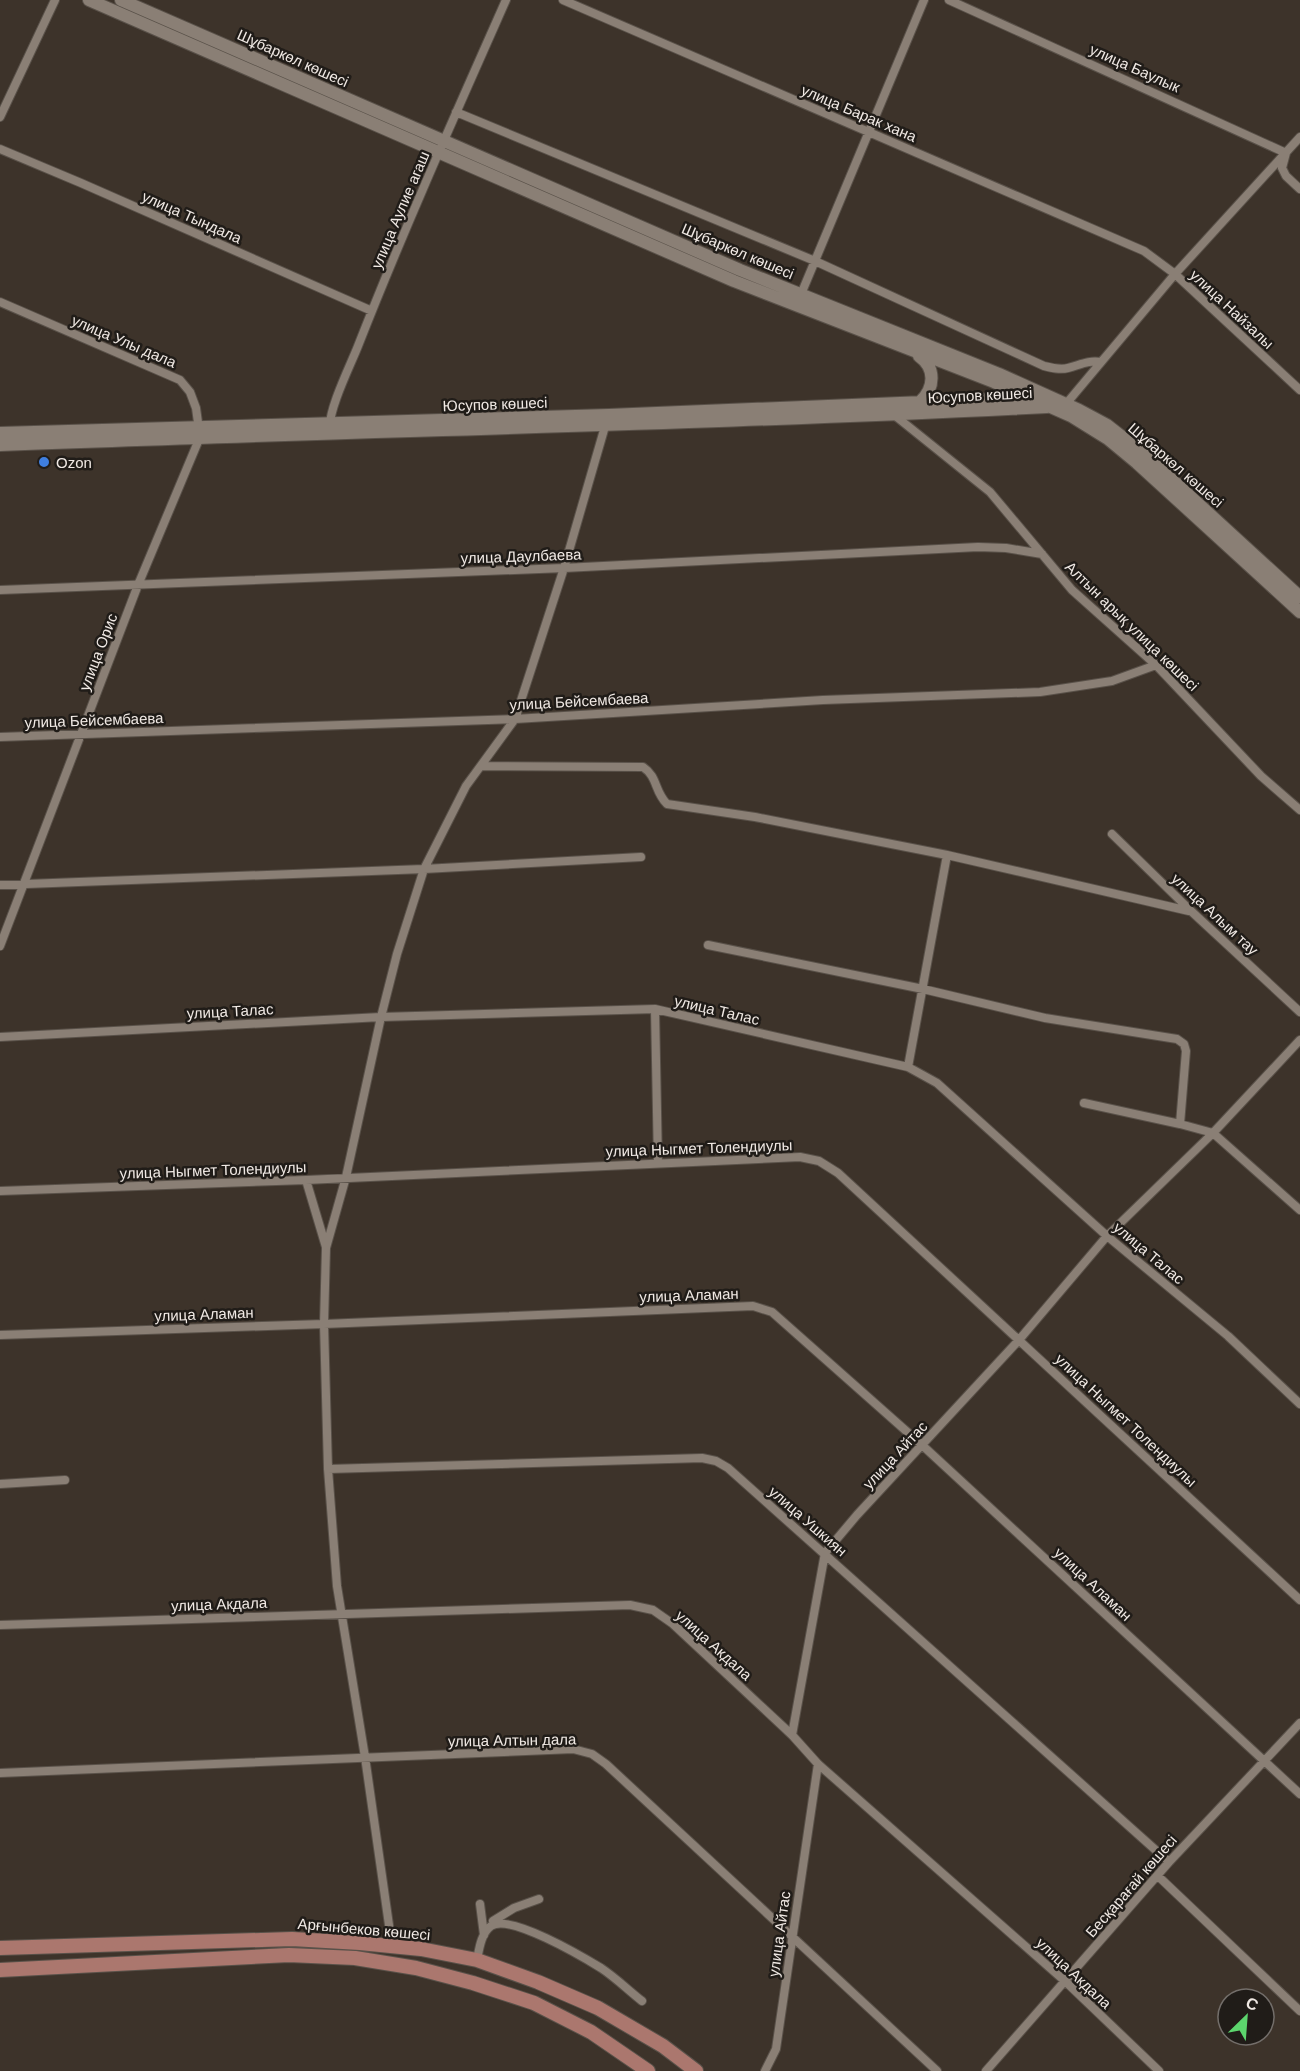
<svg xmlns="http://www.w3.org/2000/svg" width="1300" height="2071" viewBox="0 0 1300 2071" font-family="Helvetica,sans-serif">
	<rect width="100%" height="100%" fill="#3d332a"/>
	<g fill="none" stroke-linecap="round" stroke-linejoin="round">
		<defs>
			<path id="street" d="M563 0 1144 251 1175 274 1300 390
				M949 0 1286 153 1282 168 1286 176 1300 189
				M456 112 815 261 1044 366C1052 368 1060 370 1068 368 1080 365 1088 360 1101 362
				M0 117 55 0
				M0 149 81 183 372 311
				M799 299 924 0
				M0 302 180 380 190 392 196 408 200 437 138 585 0 946
				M1066 404 1175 274 1300 137
				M893 414 990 492 1072 590 1156 665 1261 776 1300 810
				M330 428C328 410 351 364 358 346 404 229 455 115 506 0
				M0 590 564 568 978 547 1006 548 1042 554
				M0 737 515 719 823 700 1040 692 1112 681 1156 665
				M481 766 643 767C658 777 654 791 667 804L755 817 947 855 908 1067
				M1112 834 1191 911 1300 1012
				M947 855 1189 911
				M0 885 424 869 641 857
				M708 945 923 989 1045 1018 1177 1039 1184 1044 1186 1051 1180 1124 1213 1133 1300 1210
				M655 1009 658 1163
				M0 1037 381 1017 655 1009 908 1067 937 1083 1107 1236 1228 1336 1300 1404
				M1084 1103 1180 1124
				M306 1180 326 1247
				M0 1191 306 1180 800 1157 819 1161 838 1173 1300 1600
				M0 1335 324 1324 753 1306 772 1312 922 1445 1300 1794
				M328 1469 702 1458 716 1461 728 1468 1169 1862
				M0 1484 65 1480
				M0 1625 630 1605 653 1610 673 1624 792 1735 818 1764 1066 1982 1159 2071
				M792 1735 825 1553 857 1515 1019 1340 1107 1236 1213 1133 1300 1040
				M0 1773 573 1749 592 1754 606 1764 937 2071
				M1158 1876 1300 2011
				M480 1904 484 1935
				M493 1921 514 1908 539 1899
				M392 1946 365 1757 337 1586 328 1469 324 1324 326 1248 346 1177 381 1017 397 954 424 869 466 786 515 719 564 568 606 423
				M477 1960C479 1950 481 1933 491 1926 509 1913 583 1957 601 1968 616 1978 628 1990 642 2001
				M765 2071 776 2049 818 1764
				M986 2071 1169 1862 1300 1723"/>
			<path id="secondary" d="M89 0 734 281 994 382 1071 416 1108 439 1137 463 1300 612
				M121 0 740 270 999 374 1079 410 1107 425 1144 454 1300 597
				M919 356C936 368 935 388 920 402
				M0 433 609 415 996 399 1021 402
				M0 445C349 431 698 425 1047 407"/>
			<path id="primary" d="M0 1948 292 1939 360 1943 421 1949 477 1960 538 1982 598 2008 663 2046 696 2071
				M0 1970 289 1955 355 1958 416 1968 473 1983 534 2003 591 2032 648 2071"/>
		</defs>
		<!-- street casing -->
		<use href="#street" stroke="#595149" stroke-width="10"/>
		<!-- secondary casing -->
		<use href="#secondary" stroke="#595149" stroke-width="14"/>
		<!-- primary casing -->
		<use href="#primary" stroke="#595149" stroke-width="16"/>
		<!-- street -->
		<use href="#street" stroke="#8a7f75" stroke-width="8"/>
		<!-- secondary -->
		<use href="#secondary" stroke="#8a7f75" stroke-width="12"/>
		<!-- primary -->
		<use href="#primary" stroke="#ab776e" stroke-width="14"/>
	</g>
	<!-- markers -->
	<circle fill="#3f7fe0" stroke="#201c18" stroke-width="2" cx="44" cy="462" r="6"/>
	<g text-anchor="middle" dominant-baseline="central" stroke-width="5" stroke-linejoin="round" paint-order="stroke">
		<!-- street labels -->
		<g font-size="15" fill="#f0e9e4" stroke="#201c18">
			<text transform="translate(293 58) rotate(24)">Шұбаркөл көшесі</text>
			<text transform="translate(1135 68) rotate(24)">улица Баулык</text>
			<text transform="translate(859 113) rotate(23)">улица Барак хана</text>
			<text transform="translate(400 210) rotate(-67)">улица Аулие агаш</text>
			<text transform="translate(192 217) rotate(24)">улица Тындала</text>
			<text transform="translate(738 251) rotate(23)">Шұбаркөл көшесі</text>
			<text transform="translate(1232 309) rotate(43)">улица Найзалы</text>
			<text transform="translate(124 341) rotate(23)">улица Улы дала</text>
			<text transform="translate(980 395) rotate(-3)">Юсупов көшесі</text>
			<text transform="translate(495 404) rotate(-2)">Юсупов көшесі</text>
			<text transform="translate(1176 465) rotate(41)">Шұбаркөл көшесі</text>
			<text transform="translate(521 556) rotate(-2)">улица Даулбаева</text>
			<text transform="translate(1132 626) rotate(44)">Алтын арық улица көшесі</text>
			<text transform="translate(98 652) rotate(-69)">улица Орис</text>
			<text transform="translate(579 701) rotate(-3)">улица Бейсембаева</text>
			<text transform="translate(94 720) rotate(-2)">улица Бейсембаева</text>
			<text transform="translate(1215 914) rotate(43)">улица Алым тау</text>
			<text transform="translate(717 1010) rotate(13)">улица Талас</text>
			<text transform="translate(230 1011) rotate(-3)">улица Талас</text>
			<text transform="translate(699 1148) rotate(-2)">улица Ныгмет Толендиулы</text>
			<text transform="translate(213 1170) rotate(-2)">улица Ныгмет Толендиулы</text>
			<text transform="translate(1149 1253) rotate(40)">улица Талас</text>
			<text transform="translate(689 1295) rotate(-2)">улица Аламан</text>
			<text transform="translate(204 1314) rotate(-2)">улица Аламан</text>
			<text transform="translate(1126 1420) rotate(43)">улица Ныгмет Толендиулы</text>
			<text transform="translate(895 1455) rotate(-47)">улица Айтас</text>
			<text transform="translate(808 1521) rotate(41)">улица Ушкиян</text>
			<text transform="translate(1093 1584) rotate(43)">улица Аламан</text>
			<text transform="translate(219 1604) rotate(-2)">улица Акдала</text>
			<text transform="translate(714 1645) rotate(42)">улица Акдала</text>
			<text transform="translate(512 1740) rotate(-1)">улица Алтын дала</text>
			<text transform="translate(1131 1886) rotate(-49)">Бесқарағай көшесі</text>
			<text transform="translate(364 1929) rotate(5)">Арғынбеков көшесі</text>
			<text transform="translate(779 1934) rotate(-82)">улица Айтас</text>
			<text transform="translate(1074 1973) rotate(43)">улица Акдала</text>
		</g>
		<!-- poi labels -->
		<g font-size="15" fill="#f0e9e4" stroke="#201c18" text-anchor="start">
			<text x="56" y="462">Ozon</text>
		</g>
	</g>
	<!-- north arrow -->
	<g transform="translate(1246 2017) rotate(25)"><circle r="28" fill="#201c18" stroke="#736e6a" stroke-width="1.5"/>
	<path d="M0-4.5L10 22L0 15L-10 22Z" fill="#5cd56d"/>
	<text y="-9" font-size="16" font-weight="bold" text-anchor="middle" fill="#f0e9e4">С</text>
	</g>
</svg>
